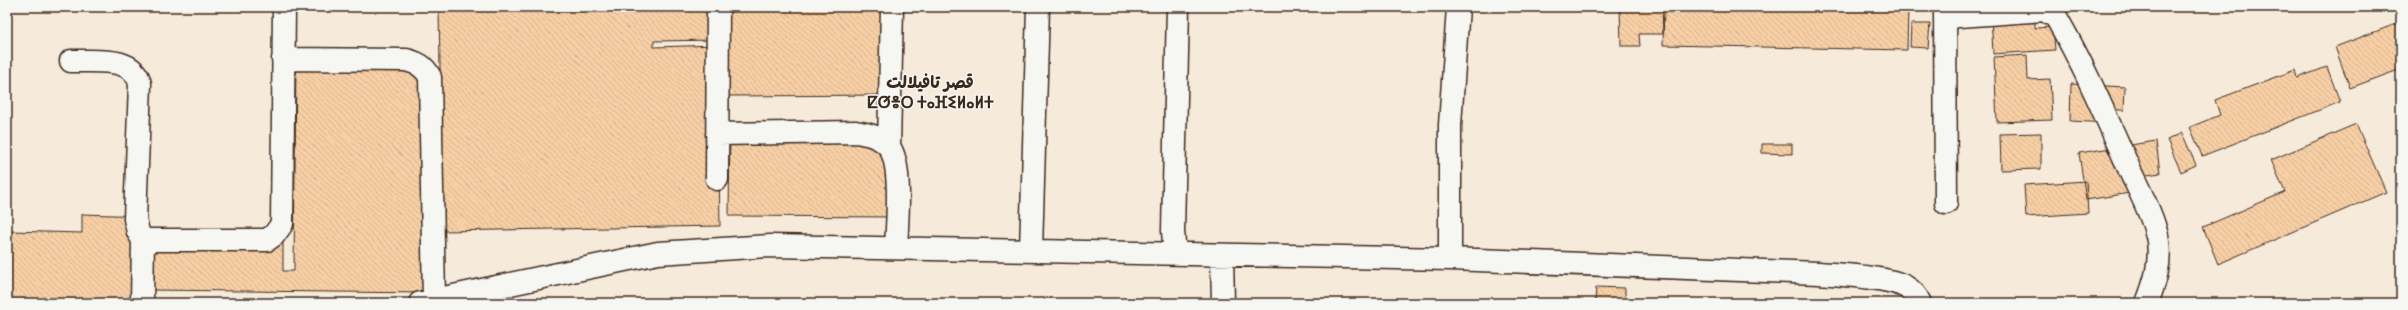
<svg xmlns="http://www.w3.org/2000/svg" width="2408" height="310" viewBox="0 0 2408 310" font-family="Pangolin,'Playpen Sans Arabic','Noto Sans Tifinagh',sans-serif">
	<defs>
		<pattern id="building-back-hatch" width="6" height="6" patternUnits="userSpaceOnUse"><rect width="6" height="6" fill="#f7cfa6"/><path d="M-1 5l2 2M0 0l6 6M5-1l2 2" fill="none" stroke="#d5b28e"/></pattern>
	</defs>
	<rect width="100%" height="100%" fill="#f6eadb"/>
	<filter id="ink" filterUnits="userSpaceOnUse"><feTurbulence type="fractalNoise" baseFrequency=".025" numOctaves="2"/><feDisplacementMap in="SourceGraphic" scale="8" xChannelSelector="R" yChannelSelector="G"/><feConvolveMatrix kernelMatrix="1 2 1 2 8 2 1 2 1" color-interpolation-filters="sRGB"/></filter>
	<g filter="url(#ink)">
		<!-- building -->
		<path fill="url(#building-back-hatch)" stroke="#3b2a1e" d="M564 7H716L717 40 654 41V47L717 45 720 226 443 231 439 10Z
			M727 7H892L893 95 729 96Z
			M1620 7H1662L1663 34H1639L1640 46H1621Z
			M1664 7H1908L1907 50 1663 45Z
			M2035 12V28L2053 27 2055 50 1993 54 1991 15Z
			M2401 22V69L2350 88 2335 47Z
			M1911 24H1930L1928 48 1910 47Z
			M2027 55 2028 80 2050 79 2052 120 1997 122 1994 57Z
			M296 58H430L428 293 150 290 151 231 283 232V271H294Z
			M2327 67 2340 102 2202 156 2190 127 2220 115 2215 100 2295 70 2297 78Z
			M2071 84 2125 87 2124 110H2111L2110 123 2070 121Z
			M730 123 853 124 895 142V217L729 216Z
			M2356 124 2386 192 2218 264 2203 227 2285 192 2271 160Z
			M2041 133V169L2001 170 2000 134Z
			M2182 133 2196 165 2181 172 2167 140Z
			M2156 141 2160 173 2128 178 2130 193 2086 200 2079 153Z
			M1762 144H1792V154L1762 153Z
			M2086 181 2088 213 2026 217 2024 185Z
			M82 214 144 216 141 303H7L9 231 82 233Z
			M1596 287 1625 288V303H1595Z"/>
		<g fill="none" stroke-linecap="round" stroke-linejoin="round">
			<defs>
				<path id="minor" d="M1945 7 1946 203
					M1945 17 2044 10 2056 17C2085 67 2108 121 2131 173 2140 192 2155 220 2158 241 2161 264 2155 282 2147 303
					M283 59 406 60C418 63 424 66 430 77L434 300
					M71 61C94 62 134 55 140 84L135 219 138 232 143 240H267L274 235 282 224 284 7
					M717 134 856 132C868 134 884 137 891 150 902 170 897 224 896 248
					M889 147 892 7
					M717 179 718 7
					M1031 251 1038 7
					M1175 254 1173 231 1178 7
					M1222 255 1223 303
					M1450 259V125L1458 7
					M142 303 143 240
					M420 303 658 253 770 246 1450 259 1819 273C1840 275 1890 277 1906 287 1913 291 1917 296 1920 303"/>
			</defs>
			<!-- minor casing -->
			<use href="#minor" stroke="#3b2a1e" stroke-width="25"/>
			<!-- minor -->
			<use href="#minor" stroke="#f6f6f2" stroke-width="22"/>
		</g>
	</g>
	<g text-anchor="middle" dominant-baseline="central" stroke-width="3" stroke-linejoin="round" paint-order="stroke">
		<!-- district labels -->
		<g font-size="17" font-weight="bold" fill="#3b2a1e" stroke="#f6f6f2">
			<text x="930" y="82">قصر تافيلالت<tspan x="930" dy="20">ⵇⵚⴻⵔ ⵜⴰⴼⵉⵍⴰⵍⵜ</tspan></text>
		</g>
	</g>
	<!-- margin -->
	<rect width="2408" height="310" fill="none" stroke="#f6f6f2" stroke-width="24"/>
	<rect x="12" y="12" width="2384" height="286" fill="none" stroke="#3b2a1e" stroke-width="1.5" filter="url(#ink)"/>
</svg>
